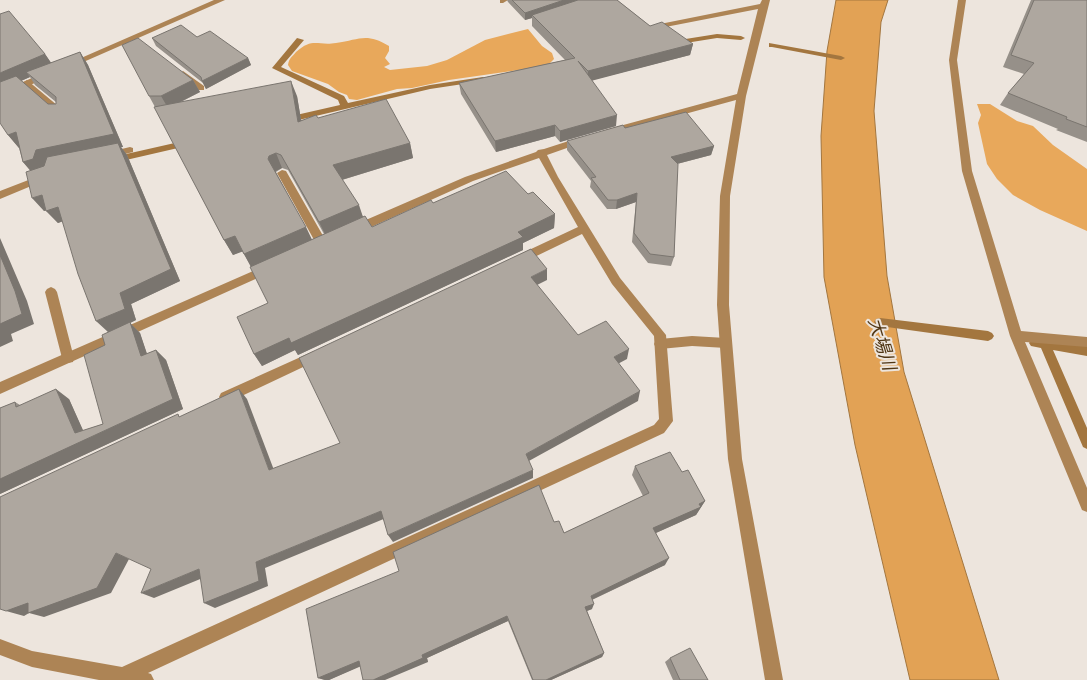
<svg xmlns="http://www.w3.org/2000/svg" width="1087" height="680" viewBox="0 0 1087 680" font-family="Montserrat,'Noto Sans JP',sans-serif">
	<rect width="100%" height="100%" fill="#ede5dd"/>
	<!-- forest -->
	<path fill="#e8a85b" d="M528 29 542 46 552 53 554 59 547 66 449 80 412 88 397 89 357 100 349 99 347 95 339 92 328 84 292 71 288 65C289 58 292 57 296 52 313 37 317 46 336 43 359 40 366 32 389 46V51L385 58 390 64 384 67 390 70 427 66 447 60 485 40Z
		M977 104H990L1017 121 1033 126 1053 145 1087 169V231L1040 210 1013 195 997 179 987 164 978 123 981 115Z"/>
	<!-- water -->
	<path fill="#e2a255" stroke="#a3763f" d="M836 0H888L881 22 874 111 887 276 904 372 999 680H910L855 445 824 277 821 136 827 51Z"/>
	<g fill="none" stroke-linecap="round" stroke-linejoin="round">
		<!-- stream -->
		<path fill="#a3763f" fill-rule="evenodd" d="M717 34 741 36 745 38 741 40 717 38 673 45 669 43 673 41Z
			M297 38 304 40 281 67 344 96 348 103 430 85 483 77 487 79 483 81 430 89 286 123 282 120 283 118 340 105 338 100 272 68Z
			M769 43 841 56 845 58 841 60 772 47H769Z
			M188 140 192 143 191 145 113 163 109 160 113 157Z
			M880 318 988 331 992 333 994 336 992 339 988 341 880 326 876 325 874 322 876 319Z
			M1035 338 1087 346V356L1053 350 1087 428V449L1083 447 1041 348 1031 346 1029 343 1031 340Z"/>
		<!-- service -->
		<path fill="#ad8455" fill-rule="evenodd" d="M500 0H508L503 3H500Z
			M183 71 204 86V90H198L180 76 179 74Z
			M27 80 64 111V115H58L24 85 23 83Z
			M282 170 286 171 326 241 328 244 326 247H318L277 173Z
			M51 287 55 289 57 292 74 358 73 362 68 363 63 362 62 358 45 292 47 289Z
			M692 336 726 338 730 339 732 343 730 347 726 348 692 346 660 349 656 348 654 344 656 340 660 339Z"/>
		<!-- minor -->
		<path fill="#ad8455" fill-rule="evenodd" d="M762 0H770L746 96 730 196 729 305 742 459 783 680H765L728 459 717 305 720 196 736 100 608 135 603 132 605 130 737 94 758 9 650 30 646 28 650 26 760 4Z
			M958 0H966L957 60 972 171 1021 331 1087 337V347L1025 342 1087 488V512L1082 510 1010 336 962 171 949 60Z
			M581 137 584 138V142L547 155 558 177 620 278 666 335 673 421 664 433 148 673 151 674 154 680H99L32 667 0 655V639L32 651 122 667 654 425 659 419 654 336 612 284 582 234 522 263H514L512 260 514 257 578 227 539 158 473 181 360 232 356 233 351 229 352 226 465 177 536 152 538 150 544 149Z
			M130 147 133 148V152L109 158 104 155 105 153Z
			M44 174 48 175V179L0 199V191Z
			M269 264 273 265 275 268 273 271 0 394V382Z
			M314 351 318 352 320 356 318 360 231 401 226 403 221 401 219 397 221 393Z"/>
		<!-- tertiary -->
		<path fill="#ad8455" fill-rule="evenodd" d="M214 0H225L72 67 65 65Z
			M48 71 51 72V76L0 98V92Z"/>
	</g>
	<!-- wall -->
	<path fill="#969089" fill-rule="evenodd" d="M507 0H617L650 26 693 44 690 55 592 80 616 126 560 142 555 136 496 152 461 94 459 83 565 60 532 26V18L525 20 508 2Z
		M1031 0H1087V142L1056 130 1058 129 1000 105 1008 93 1024 74 1003 67Z
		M0 14 45 54 51 63 80 52 88 65 123 147H121L127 155 180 281 131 304 136 320 130 323 140 333 147 354 156 350 166 360 183 409 0 494V408L15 402 20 405 69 399 83 431 103 424 105 345 108 332 63 221 58 223 46 210 44 211 30 170 23 162 19 148 8 135ZM30 77 35 85 56 102V104H48L21 81Z
		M197 37 248 58 251 65 206 89 203 83 156 46 152 38Z
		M193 80 200 92 179 103 297 96 301 120 318 118 410 143 413 158 342 180 363 217 372 227 433 203 528 194 555 214 554 228 523 243V250L298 355 295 350 262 366 254 354 268 303 251 266 242 251 233 255 224 240 155 107 149 96ZM282 168 288 170 324 234 312 240 276 172Z
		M625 128 714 146 711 155 677 164 674 257 671 266 648 263 632 242 636 202 616 209H607L590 187 591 181 567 150V141Z
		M635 466 682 472 705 501 696 515 656 533 665 565 592 600V609L587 611 604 653 602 657 551 680H532L508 621 427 658 428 662 360 666 329 680H325L318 678 554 522 564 533 643 496 632 475Z
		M670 658 708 680H673L665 662Z"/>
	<!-- shaded-wall -->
	<path fill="#7a756f" d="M564 0H586L532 15V18L525 20V13Z
		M693 44 690 55 587 82 588 71Z
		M80 52 88 65 123 147H121L127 155 180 281 131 304 136 320 130 323 140 333 151 366 108 332 96 321 125 309 43 172 34 175 23 162 36 150Z
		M45 54 54 67 26 72 30 77 0 90V73Z
		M248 58 251 65 206 89 202 81Z
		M193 80 200 92 168 108 161 96Z
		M291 81 297 96 304 137 298 122Z
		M617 115 616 126 560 142V131Z
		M555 125V136L496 152 495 141Z
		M16 132 26 145 19 148 8 135Z
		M410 143 413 158 338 181 333 165Z
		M714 146 711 155 669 166 671 157Z
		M276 153 282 168 276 171 275 174 268 159 269 156Z
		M637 193 636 202 616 209 617 200Z
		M42 195 53 208 44 211 32 198Z
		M359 205 364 220 326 236 319 222Z
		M58 207 69 219 58 223 46 211Z
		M555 214 554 228 523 243V250L298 355 295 350 262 366 254 354 518 232Z
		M306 227 313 242 252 269 244 254Z
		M235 236 244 251 233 255 224 240Z
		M0 238 27 301 34 324 11 334 13 341 0 347Z
		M547 269V280L531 288V277Z
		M629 349 627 359 612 367 614 357Z
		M156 350 166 360 183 409 0 494V479L75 433 56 389 69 399 87 439 173 399Z
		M239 389 247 399 277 478 269 470Z
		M640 391 638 401 527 462 526 454Z
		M533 470V478L393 542 388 535Z
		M705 501 696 515 649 536 653 528 699 504Z
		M381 511 386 518 265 568 268 586 215 608 204 603 256 562Z
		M116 553 129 559 111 593 44 617 29 613 24 616 6 611Z
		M669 558 665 565 589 601 591 596Z
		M199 569 210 575 154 598 141 593Z
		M594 604 592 609 584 612 585 607Z
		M507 616 508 621 427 658 428 662 385 680H373L422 655Z
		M604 653 602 657 551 680H546Z
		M359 661 366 664 329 680H325L318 678Z"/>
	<!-- building -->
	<path fill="#aea79f" stroke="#7a756f" d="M512 0H564L525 13Z
		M578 0H617L650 26 662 22 693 44 588 71 578 61 617 115 560 131 555 125 495 141 459 83 575 58 532 15Z
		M1034 0H1087V127L1066 119 1067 117 1008 93 1034 63 1011 55Z
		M9 11 45 54 0 73V14Z
		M181 25 197 37 210 31 248 58 202 81 201 77 152 38Z
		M138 38 193 80 161 96H149L122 45Z
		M80 52 114 134 36 150 33 159 23 162 16 132 8 135 0 123V82L16 76 48 104H56V97L26 72Z
		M291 81 298 122 316 115 318 118 386 99 410 143 333 165 359 205 319 222 281 155 276 153 269 156 268 159 306 227 244 254 235 236 224 240 154 107Z
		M686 112 714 146 671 157 678 164 674 257 650 254 634 233 637 193 617 200H608L591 178 596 177 567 141 623 125 625 128Z
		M118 143 171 269 120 293 125 309 96 321 78 274 58 207 46 211 42 195 32 198 26 172 44 166 47 157Z
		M506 171 528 194 533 192 555 214 518 232 523 237 291 343 289 338 254 354 237 317 268 303 250 267 365 216 372 227 431 200 433 203Z
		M531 249 547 269 531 277 578 335 606 321 629 349 614 357 640 391 526 454 533 470 388 535 381 511 256 562 259 581 204 603 199 569 141 593 151 569 116 553 97 588 28 613V603L6 611 0 609V497L178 414 179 417 239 389 269 470 340 443 299 358Z
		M0 255 15 291 22 314 0 324Z
		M130 322 141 356 156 350 173 399 0 479V408L15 402 16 407 56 389 75 433 103 424 84 355 105 345 102 335Z
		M670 452 682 472 688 470 705 501 699 504 701 507 653 528 669 558 591 596 594 604 585 607 604 653 546 680H533L507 616 422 655 423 658 373 680H363L359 661 318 678 306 609 399 571 393 552 539 485 554 522 559 521 564 533 649 493 635 466Z
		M690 648 708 680H680L670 658Z"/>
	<g text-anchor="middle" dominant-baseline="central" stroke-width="4" stroke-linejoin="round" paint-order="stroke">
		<!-- water labels -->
		<g font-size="18" font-style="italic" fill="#513716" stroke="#ede5dd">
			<text transform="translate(882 344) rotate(73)">大場川</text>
		</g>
	</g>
</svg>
